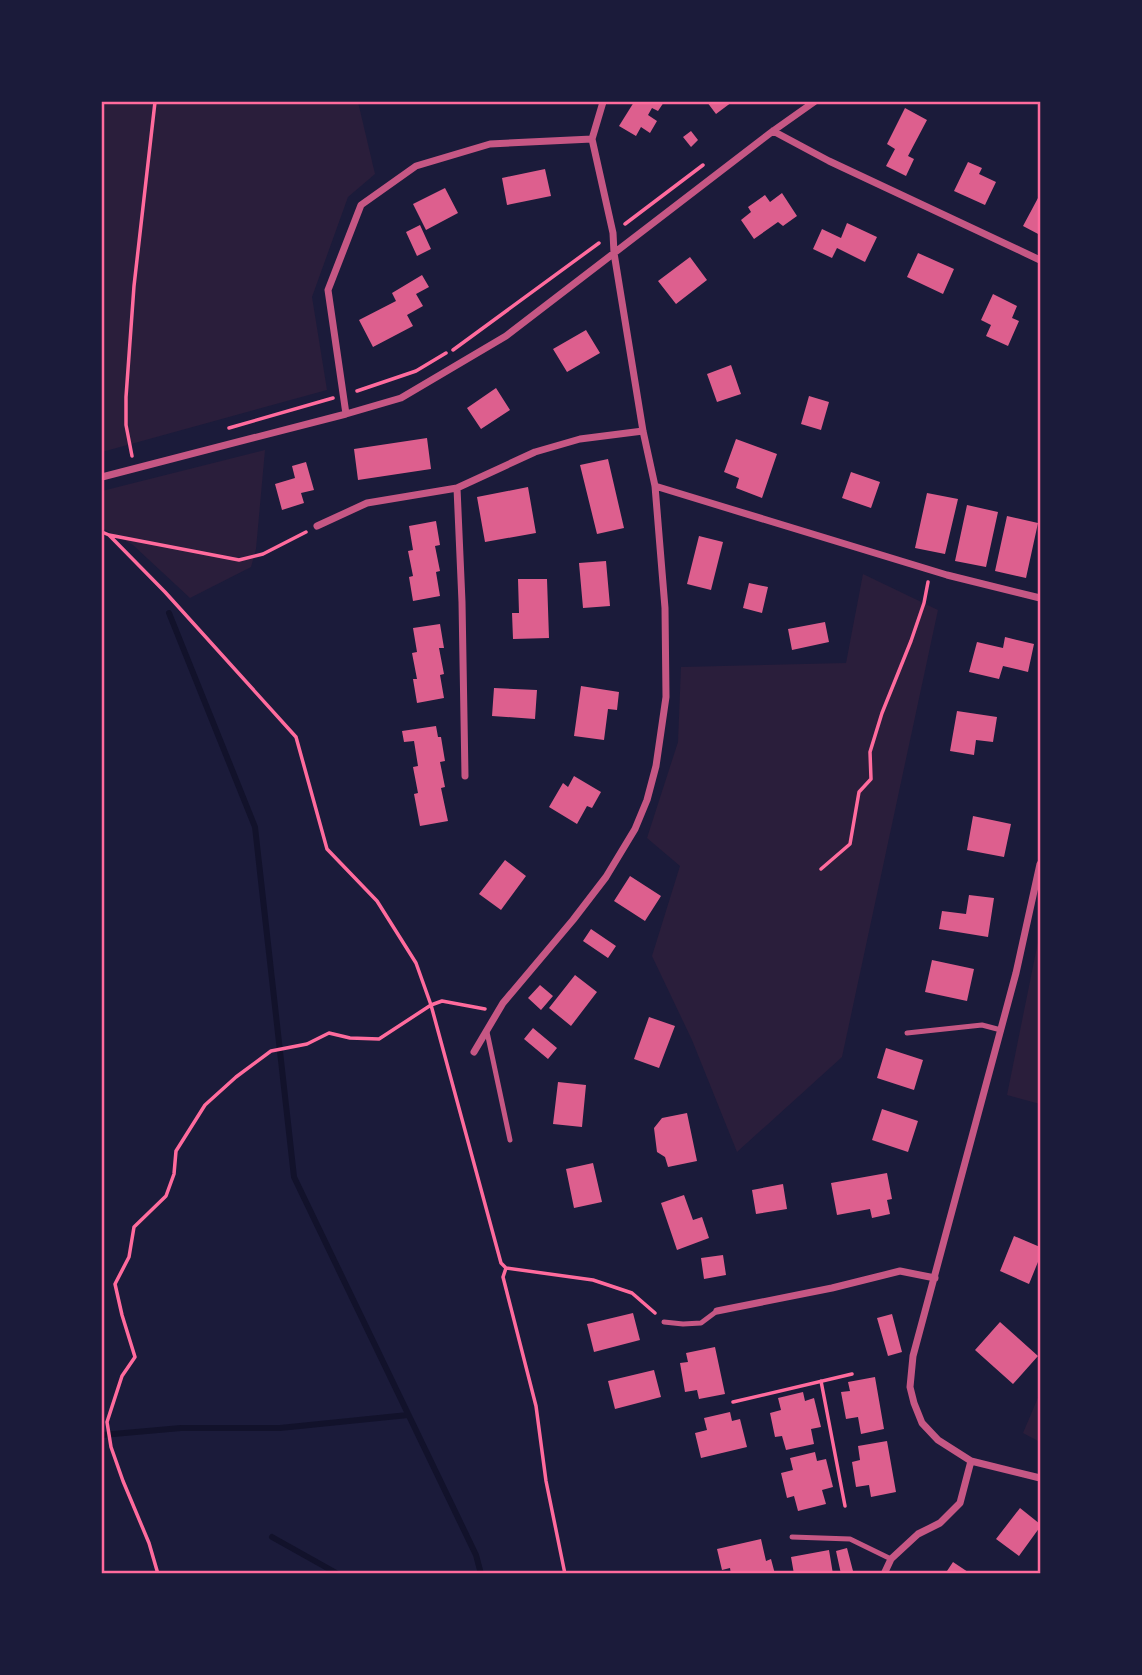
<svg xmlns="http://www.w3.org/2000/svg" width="1142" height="1675" viewBox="0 0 1142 1675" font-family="'Alegreya Sans',sans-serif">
	<rect width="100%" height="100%" fill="#1b1b3a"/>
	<!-- green -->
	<path fill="#2a1e3b" d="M102 102H358L375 174 348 197 312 297 327 390 102 452Z
		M265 450 256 549 251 567 190 598 133 545 102 528V491Z
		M863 574 938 610 842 1057 737 1152 692 1040 652 956 680 866 647 838 678 742 681 667 846 663Z
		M1040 932V1104L1007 1095Z
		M1040 1393V1442L1023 1433Z"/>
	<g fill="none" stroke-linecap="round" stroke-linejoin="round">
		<!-- stream -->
		<path stroke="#12122b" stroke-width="6" d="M169 613 255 827 294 1177 476 1555 481 1574
			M102 1435 181 1428H280L408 1415
			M272 1537 338 1574"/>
	</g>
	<!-- building -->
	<path fill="#dd5f8e" d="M634 102H664L658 111 652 108 648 115 657 121 650 133 641 127 636 136 619 126Z
		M707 102H732L716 114Z
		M905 108 927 120 908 156 914 159 906 176 886 166 895 149 887 144Z
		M691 131 698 140 691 147 683 137Z
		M968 162 982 168 979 174 996 182 985 205 954 191Z
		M545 169 551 196 507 205 502 178Z
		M445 188 458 213 426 230 413 204Z
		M782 193 797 216 783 226 778 222 754 239 741 220 751 212 748 207 765 195 770 202Z
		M1038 198 1040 199V235L1023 226Z
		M847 223 877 237 865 262 837 248 832 258 813 249 822 229 841 238Z
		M420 225 431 249 417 256 406 232Z
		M918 253 954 269 943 294 907 277Z
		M690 257 707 280 676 304 658 281Z
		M422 275 429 287 416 294 423 306 407 315 413 326 373 347 359 320 396 301 392 293Z
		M993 294 1017 306 1012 318 1019 321 1008 346 986 336 991 325 981 320Z
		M586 330 600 353 567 372 553 349Z
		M731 365 741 394 717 402 707 374Z
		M496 388 510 410 481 429 467 408Z
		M809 396 829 402 821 430 801 424Z
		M427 438 431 469 358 480 354 449Z
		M736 439 777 454 762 498 736 488 739 478 724 472Z
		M608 459 624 528 597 534 580 465Z
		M306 462 314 490 301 493 304 503 282 510 275 484 295 478 292 466Z
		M851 472 880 482 871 508 842 498Z
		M528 487 536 533 485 542 477 497Z
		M927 493 958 499 945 554 915 548Z
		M967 505 998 512 986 567 955 561Z
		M1007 516 1038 523 1026 578 995 571Z
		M436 521 440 545 435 546 440 571 436 572 440 596 413 601 409 577 413 576 408 551 413 550 409 526Z
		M699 536 723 542 711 590 687 584Z
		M606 561 610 606 583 608 579 563Z
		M518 579H547L549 638 513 639 512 613H519Z
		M749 583 768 587 762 613 743 608Z
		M825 622 829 642 792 650 788 629Z
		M440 624 444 648H439L444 674 440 675 444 698 417 703 413 679H417L412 653 417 652 413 628Z
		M1005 637 1034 644 1028 672 1003 666 999 679 969 672 977 642 1003 648Z
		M581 686 619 692 617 710 608 709 604 740 574 736Z
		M494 688 537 690 535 719 492 716Z
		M957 711 997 717 993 742 976 740 974 755 950 751Z
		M436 726 438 737H441L445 761 440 762 445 787 441 788 448 821 420 826 414 794 418 793 413 767 418 766 414 741 404 742 402 731Z
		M574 776 601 792 592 808 587 806 577 824 549 807 563 783 568 787Z
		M973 816 1011 824 1004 857 967 850Z
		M505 860 526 876 501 910 479 894Z
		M630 876 661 896 645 921 614 901Z
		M969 895 994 898 988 937 939 929 942 911 966 914Z
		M591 929 616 946 608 958 583 941Z
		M932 960 974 969 967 1001 925 992Z
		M575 975 597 992 571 1026 549 1008Z
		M540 985 553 996 541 1010 528 998Z
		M649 1017 675 1026 659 1068 634 1059Z
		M533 1028 557 1048 548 1059 524 1039Z
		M886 1048 923 1060 914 1090 877 1078Z
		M558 1082 586 1085 582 1127 553 1124Z
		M882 1109 918 1121 908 1152 872 1140Z
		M687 1113 697 1161 668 1167 665 1157 657 1152 654 1128 662 1118Z
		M593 1163 602 1202 574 1208 566 1169Z
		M887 1173 892 1199 887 1200 890 1214 872 1218 870 1209 837 1215 831 1183Z
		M783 1184 787 1209 756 1214 752 1190Z
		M684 1195 693 1220 702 1217 709 1238 677 1250 661 1203Z
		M1014 1236 1040 1247V1257L1029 1284 1000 1271Z
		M723 1255 726 1275 704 1279 701 1258Z
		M633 1313 640 1340 594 1352 587 1324Z
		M892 1314 902 1352 888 1356 877 1318Z
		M1000 1322 1038 1356 1013 1384 975 1350Z
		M715 1347 725 1394 699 1399 697 1390 685 1392 680 1363 688 1362 686 1353Z
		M654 1370 661 1397 615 1409 608 1381Z
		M875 1377 884 1429 861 1434 858 1417 846 1419 841 1392 850 1391 848 1382Z
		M803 1392 805 1401 814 1398 821 1427 811 1429 814 1444 786 1450 782 1436 775 1437 770 1413 781 1410 778 1398Z
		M730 1412 732 1421 740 1419 747 1447 701 1458 695 1433 707 1430 704 1418Z
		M887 1441 896 1492 871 1497 869 1485 856 1487 852 1462 860 1460 858 1446Z
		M815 1452 817 1461 826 1459 833 1487 822 1490 826 1504 798 1511 794 1496 787 1498 781 1473 793 1470 790 1458Z
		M1020 1508 1040 1524V1527L1019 1556 996 1539Z
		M761 1539 766 1561 771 1559 775 1574H731L730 1568 722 1570 717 1549Z
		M847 1548 853 1571 841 1574 836 1551Z
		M829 1550 833 1574H794L791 1557Z
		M953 1562 971 1574H945Z"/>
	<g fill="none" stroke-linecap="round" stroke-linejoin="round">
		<!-- path -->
		<path stroke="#ff6b9d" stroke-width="3.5" d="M625 224 703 165
			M453 350 599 243
			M357 391 416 371 446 353
			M229 428 333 398
			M132 456 126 425V397L134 286 155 102
			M102 532 109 535 165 592 296 737 327 849 377 901 416 963 431 1005 501 1263 506 1268 503 1277 536 1406 546 1481 565 1574
			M109 535 239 560 263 554 306 532
			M821 869 850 844 859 792 871 779 870 752 882 713 911 641 924 603 928 582
			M506 1268 593 1280 632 1293 655 1313
			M821 1381 845 1506
			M733 1402 852 1374
			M158 1574 149 1543 123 1481 111 1447 107 1422 122 1376 135 1357 122 1315 115 1284 129 1257 134 1227 166 1196 174 1174 176 1151 205 1105 236 1077 271 1051 307 1044 329 1033 350 1038 379 1039 431 1005 442 1001 485 1009"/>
		<!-- service -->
		<path stroke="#c65784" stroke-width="5" d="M487 1032 510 1140
			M907 1033 982 1025 1001 1030
			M664 1322 683 1324 701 1323 717 1311
			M792 1537 850 1539 891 1559"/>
		<!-- minor -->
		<path stroke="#c65784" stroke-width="7" d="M773 131 829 161 1040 260
			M346 414 328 290 361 205 416 166 490 144 592 139
			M102 477 346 414 401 398 506 336 773 131 814 102
			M655 486 947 575 1040 598
			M457 488 462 602 465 776
			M317 526 367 503 457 488 535 452 580 439 643 431
			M1040 864 1016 973 913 1356 910 1387 914 1403 922 1423 938 1440 971 1461 1040 1478
			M474 1052 503 1003 573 920 606 877 635 829 647 800 656 766 666 697 665 608 655 486 643 431 614 253 613 233 592 139 603 102
			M717 1311 832 1288 900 1271 935 1278
			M884 1574 891 1559 918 1534 940 1523 960 1503 971 1461"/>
	</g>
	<!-- border -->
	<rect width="1142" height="1675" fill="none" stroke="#1b1b3a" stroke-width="206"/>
	<rect x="103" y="103" width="936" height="1469" fill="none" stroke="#ff6b9d" stroke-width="2.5"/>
</svg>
